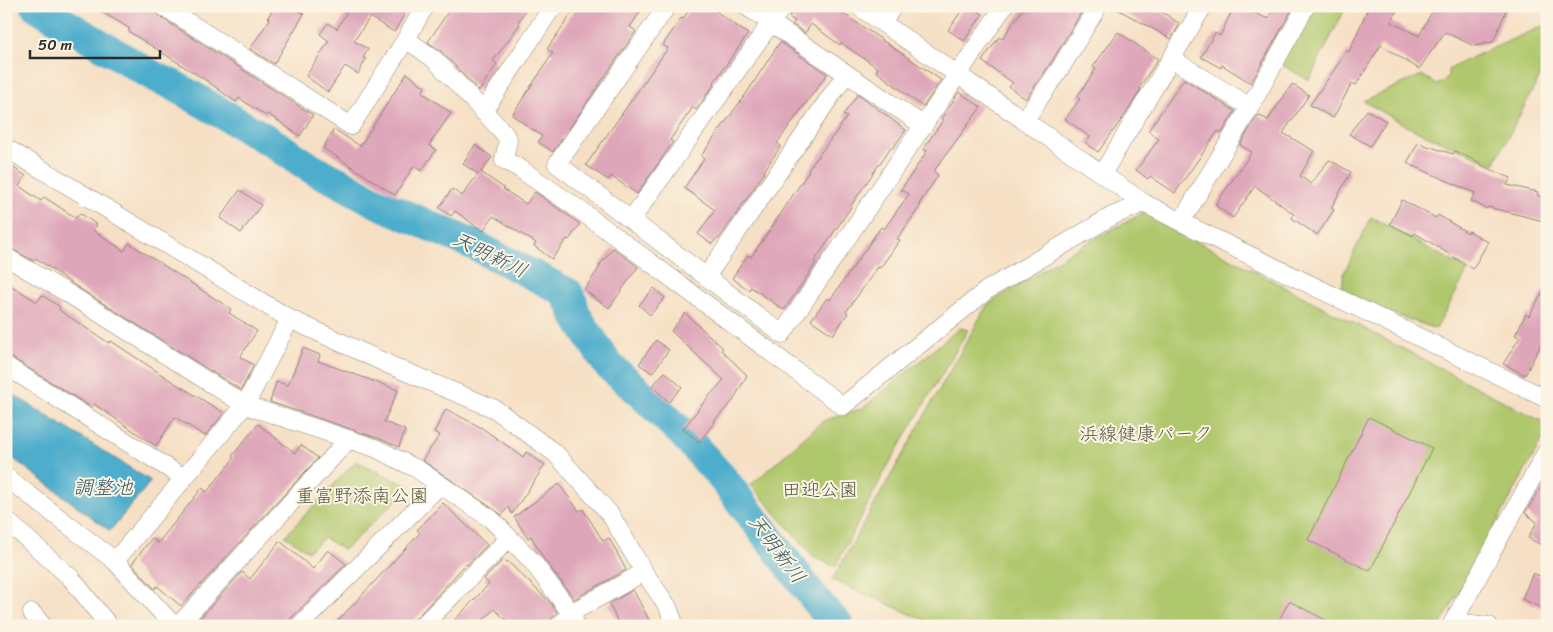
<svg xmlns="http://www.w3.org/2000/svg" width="1553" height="632" viewBox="0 0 1553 632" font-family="Sriracha,'Klee One',sans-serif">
	<rect width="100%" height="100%" fill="#fcf5e5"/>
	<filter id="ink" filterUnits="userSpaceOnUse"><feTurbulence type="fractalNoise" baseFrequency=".02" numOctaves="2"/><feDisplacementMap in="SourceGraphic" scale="10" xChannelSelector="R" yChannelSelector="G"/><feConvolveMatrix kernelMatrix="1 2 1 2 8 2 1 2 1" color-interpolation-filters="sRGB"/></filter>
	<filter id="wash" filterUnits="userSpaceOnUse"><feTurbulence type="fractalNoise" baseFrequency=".0096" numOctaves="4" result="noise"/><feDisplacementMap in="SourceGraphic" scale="20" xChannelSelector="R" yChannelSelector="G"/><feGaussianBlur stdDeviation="1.12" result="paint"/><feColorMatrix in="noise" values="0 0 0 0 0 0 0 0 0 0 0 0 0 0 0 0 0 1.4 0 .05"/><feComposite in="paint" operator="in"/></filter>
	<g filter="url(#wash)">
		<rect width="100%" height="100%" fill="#f6e0c5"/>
		<!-- green -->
		<path fill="#b0c86d" stroke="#6e7a4c" d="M1311 6H1334L1344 11 1309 80 1278 63Z
			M1547 26V63L1494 164 1414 130 1363 101 1422 75 1437 85 1448 78V70L1464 61 1540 27Z
			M1143 213 1547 424V431L1440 626H938L832 580 987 305 1072 251Z
			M1371 217 1468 270 1436 329 1341 295 1344 273Z
			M960 328 968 330 887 467 835 567 814 557 751 485 823 421 863 408Z
			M356 461 410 487 344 550 324 538 308 551 285 536Z"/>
		<!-- water -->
		<path fill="#4dadcc" stroke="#3c6c7c" d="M6 390 151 481 110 531 6 453Z"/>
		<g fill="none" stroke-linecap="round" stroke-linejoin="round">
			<!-- river -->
			<path stroke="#4dadcc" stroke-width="31" d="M36 6 155 77 173 85 273 143 314 170 339 182 377 203 474 245 568 293V299L572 301 575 314 608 365 636 389 681 432 724 480 822 608 839 626"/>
		</g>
		<g id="blocks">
			<!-- building -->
			<path fill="#dea6b9" d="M93 6H149L157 15 313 115 300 136 268 114 266 116 239 98 236 102 207 81 128 31 130 29Z
				M275 6H292L304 14 274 64 250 49 270 19 268 17Z
				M350 6H393L405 14 394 32 370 17 354 41 368 49 363 58 366 59 358 74 345 66 328 92 306 76 329 41 320 34 328 23 337 29Z
				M452 6H528L518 22 520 24 493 61 497 64 479 91 442 52 428 42Z
				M577 6H644L630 27 636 31 553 152 538 142 542 136 512 115 553 53 547 49Z
				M692 6H722L717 12 748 34 714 82 715 83 696 110 693 107 670 140 673 142 637 194 611 176 608 180 586 165 668 48 663 45 681 18 683 19Z
				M794 6H832L941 80 923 107 876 71 878 68 841 43 840 45 811 24 805 33 792 24 795 21 789 17Z
				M965 6H971L983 14 964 41 948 30Z
				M1025 6H1085L1052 61 1026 99 1009 87 1013 83 982 61 999 37 1002 39Z
				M1112 6H1153L1180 24 1171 39Z
				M1234 6H1239L1268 19 1275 6H1294L1251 83 1222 65 1221 68 1201 57 1215 33 1220 36Z
				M1369 6H1399L1391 22 1419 36 1435 6H1508L1493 42 1474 46 1445 32 1419 69 1381 45 1356 85 1352 83 1333 118 1310 105 1347 51 1349 52Z
				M1118 32 1158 59 1139 88 1141 89 1127 112 1098 152 1086 143 1090 137 1065 119 1080 99 1077 97 1096 69 1093 67Z
				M780 42 827 74 777 143 781 146 764 171 765 172 719 239 717 238 712 244 698 234 715 210 684 188 704 159 701 156 748 91Z
				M407 73 425 87 422 92 451 113 429 145 436 150 421 171 414 166 395 195 323 148 334 129 360 146Z
				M1184 79 1235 111 1222 133 1218 131 1175 193 1150 176 1148 179 1136 170 1159 139 1148 131Z
				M1292 84 1309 95 1283 133 1314 151 1300 176 1311 184 1329 160 1351 172 1331 208 1334 210 1317 235 1292 218 1294 214 1255 186 1233 218 1215 205 1252 152 1240 145 1253 123 1258 115 1268 120Z
				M959 92 981 107 934 171 938 176 919 204 921 205 897 239 900 240 880 268 878 267 846 312 848 313 833 335 811 320 827 298 830 300 881 227 884 229 909 194 901 190 927 151 923 149 943 120 941 119Z
				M858 94 906 130 893 148 891 147 850 207H851L814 262 816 263 784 310 751 287 749 290 732 278 748 255 751 257 772 227 809 171 808 170 847 117 843 115Z
				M1367 110 1386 121 1370 146 1349 134Z
				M1418 143 1453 154 1455 151 1481 163 1480 165 1511 178 1507 185 1538 192 1537 195 1547 199V222L1488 207 1487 209 1471 201 1475 193 1407 163Z
				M475 145 492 157 481 172 504 188 503 189 526 204 535 192 580 224 569 240 567 239 552 259 534 246 536 243 493 216 483 231 455 211 451 216 439 208 452 189 462 196 478 174 463 164Z
				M6 163 26 176 19 186 41 201 44 197 76 218 80 213 97 225 93 230 124 251 129 243 231 309 229 313 257 331 240 357 254 365 241 390 74 285 36 258 34 261 6 246Z
				M240 190 261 205 241 233 220 218Z
				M1402 200 1436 218 1438 215 1468 233 1469 231 1488 242 1473 269 1415 233 1413 236 1390 224Z
				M613 248 638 267 609 308 584 290 600 267 599 266Z
				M6 282 37 302 42 295 60 307 59 310 109 343 111 341 170 380 224 413 205 436 175 417 156 446 94 404 91 407 6 354Z
				M1547 285V333L1525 375 1503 364 1520 337 1515 335 1526 314 1529 316Z
				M654 288 665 298 650 315 639 305Z
				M685 313 723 348 721 350 747 375 733 401 714 421 715 422 699 442 683 429 708 397 724 380 671 331Z
				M656 340 669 350 652 373 639 364Z
				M303 348 320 355 318 361 398 390 384 422 405 430 399 447 378 438 270 402 276 382 288 385Z
				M665 372 682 387 669 402 652 386Z
				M446 409 482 428 523 457 526 452 545 465 512 514 508 507 502 515 422 460 440 435 434 432Z
				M1369 417 1432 448 1370 571 1308 540Z
				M258 424 295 453 301 445 318 458 181 606 157 586 155 589 153 587 132 564 152 538 158 543 202 488 207 492 234 458 232 456Z
				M1547 478V548L1528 538 1537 522 1525 513Z
				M559 484 579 511 583 509 603 541 609 538 626 570 574 599 544 559 531 536 528 538 514 517Z
				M443 503 487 545 467 565 466 564 409 626H333L420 533 417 530Z
				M280 541 313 569 328 550 346 564 291 618 289 626H193L242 572 250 579Z
				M503 560 506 562 507 561 550 602 557 612 545 626H513L494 609 478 626H449L489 584 484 579Z
				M1533 573 1547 579V610L1522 599Z
				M633 590 644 610 652 626H620L609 604Z
				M1289 601 1337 626H1276Z"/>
		</g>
	</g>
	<g filter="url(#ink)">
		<use href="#blocks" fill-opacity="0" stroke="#908678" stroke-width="1"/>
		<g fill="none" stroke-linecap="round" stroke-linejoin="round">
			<defs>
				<path id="minor" d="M163 6 351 126 406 39
					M425 6 406 39 434 59 504 133 508 140 504 160 519 168 584 213 843 406 987 290 1112 216 1144 203 1181 222 1547 399
					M667 6 557 164 782 334 1004 6
					M746 6 924 126
					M858 6 1144 203
					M883 22 893 6
					M1172 59 1250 107
					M483 112 553 6
					M1024 121 1061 67 1098 6
					M6 148 290 319 392 366 495 409 556 454 610 514 644 572 668 607 675 626
					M1102 174 1203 6
					M631 220 783 6
					M1181 222 1250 107 1306 6
					M6 257 69 294 245 405 375 448 417 469 491 519 532 561 571 613 576 626
					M706 277 846 74
					M6 366 184 478
					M6 477 115 561 174 626
					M6 520 71 578 109 626
					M115 561 245 405 290 319
					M32 613 43 626
					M1453 622 1489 626
					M178 626 348 440
					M299 626 440 485
					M422 626 509 538
					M559 626 571 613 644 572
					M1451 626 1547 451"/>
			</defs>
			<!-- minor casing -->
			<use href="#minor" stroke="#908678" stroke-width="19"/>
			<!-- minor -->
			<use href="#minor" stroke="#fff" stroke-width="18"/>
		</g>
	</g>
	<g text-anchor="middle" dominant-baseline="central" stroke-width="4" stroke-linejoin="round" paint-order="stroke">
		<!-- park labels -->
		<g font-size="19" fill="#535a3f" stroke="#fcf5e5">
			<text x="1146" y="433">浜線健康パーク</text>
			<text x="820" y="489">田迎公園</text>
			<text x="362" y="495">重富野添南公園</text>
		</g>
		<!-- water labels -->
		<g font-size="20" font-style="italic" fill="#375863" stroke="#fcf5e5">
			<text transform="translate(490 255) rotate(26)">天明新川</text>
			<text x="103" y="487">調整池</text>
			<text transform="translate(777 549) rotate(53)">天明新川</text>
		</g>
	</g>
	<!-- margin -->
	<rect width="1553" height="632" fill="none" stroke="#fcf5e5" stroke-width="25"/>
	<!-- scale -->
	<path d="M30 50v8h130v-8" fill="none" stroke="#2b2b2b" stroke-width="2.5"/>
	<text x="38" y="50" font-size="15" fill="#2b2b2b" stroke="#fcf5e5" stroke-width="4" paint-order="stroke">50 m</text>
</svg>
